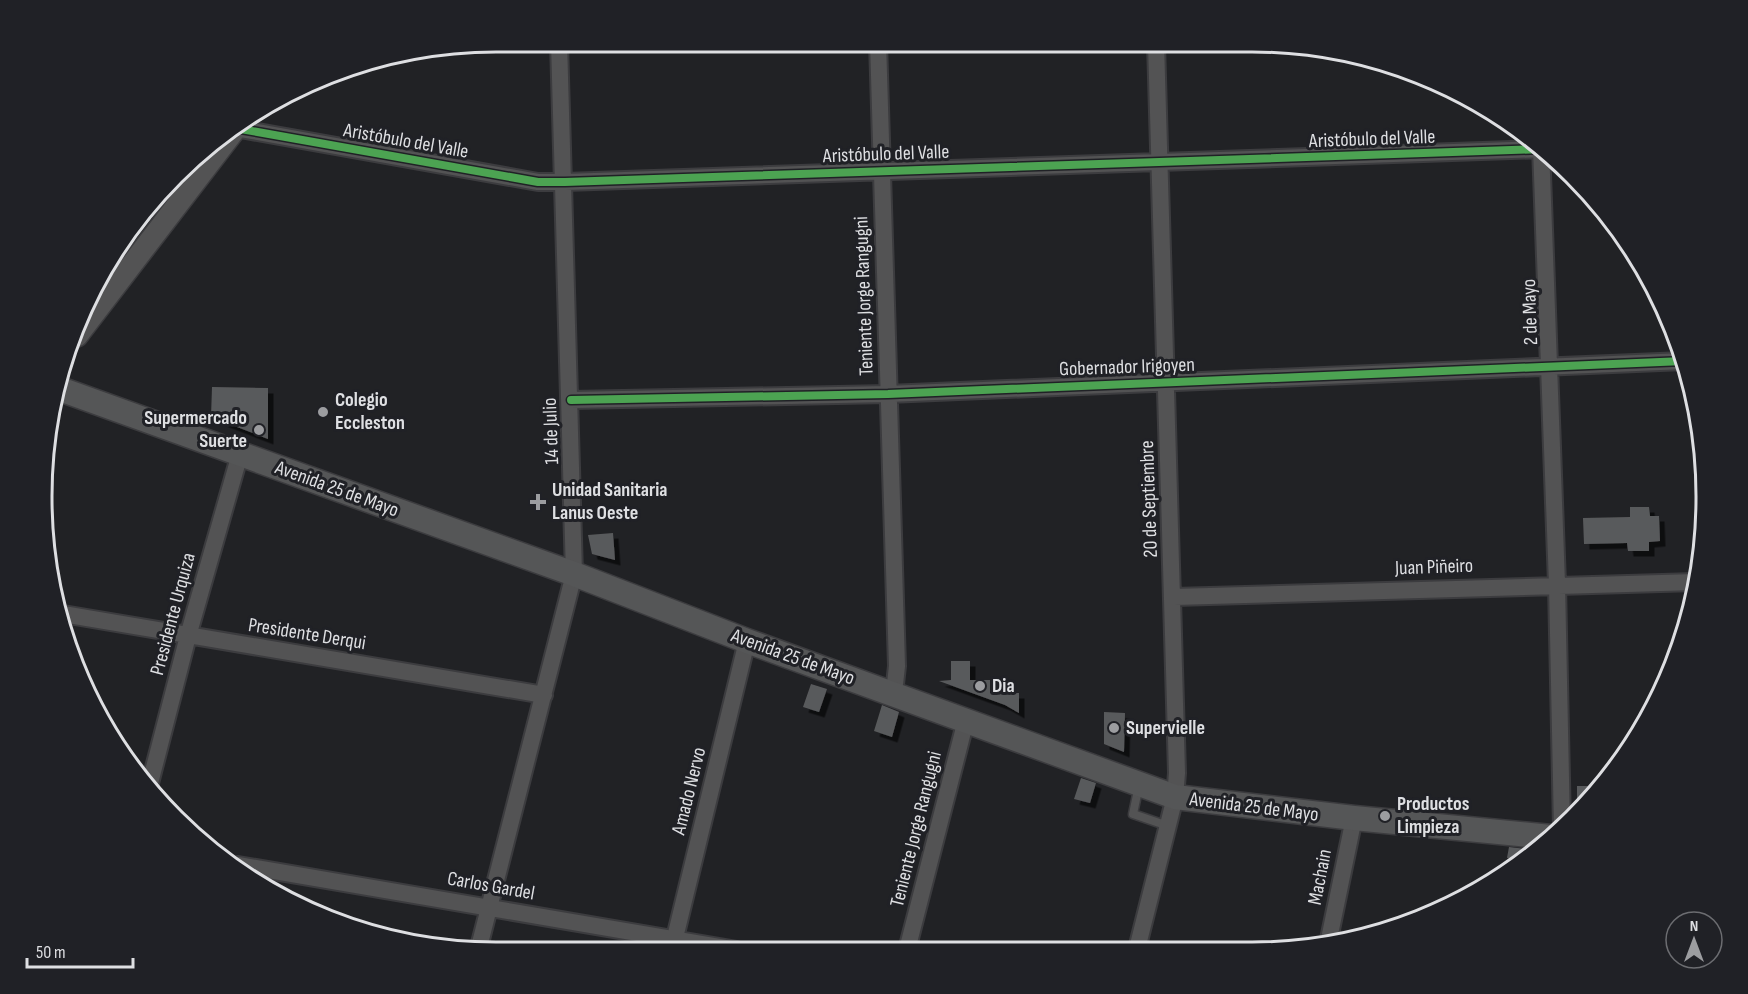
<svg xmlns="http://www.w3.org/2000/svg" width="1748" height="994" viewBox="0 0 1748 994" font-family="'Sofia Sans Condensed',sans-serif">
	<defs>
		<filter id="shadow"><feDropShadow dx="5.5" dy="5.5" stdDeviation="0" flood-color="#0009"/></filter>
	</defs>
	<rect width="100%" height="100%" fill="#212225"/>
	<!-- building -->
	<path fill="#595a5c" filter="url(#shadow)" d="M212 387 268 388V439L211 417Z
		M1630 507H1649L1650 516H1659L1660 541 1649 542V551H1628L1627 543 1584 544 1583 518 1630 517Z
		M613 533 615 560 592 554 588 535Z
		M951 661H970V680H990V693H1019V713L1005 705 939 681 951 680Z
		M811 684 827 689 819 712 803 707Z
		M882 705 899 712 892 737 874 731Z
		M1104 712 1125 713 1124 752 1104 744Z
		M1081 778 1096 783 1090 803 1074 799Z
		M1577 786H1598L1577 814Z
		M1509 847 1535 850 1521 861 1507 858Z"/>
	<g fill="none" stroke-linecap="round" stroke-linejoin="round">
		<defs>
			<path id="service" d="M1139 785 1133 814 1168 826"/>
			<path id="minor" d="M878 42 897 666 894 693
				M235 128 538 182H565L1543 149
				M1541 147 1557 584 1562 828
				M571 400 888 394 1684 361
				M1174 597 1696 582
				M63 614 544 695
				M149 787 188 636 240 454
				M238 865 737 950
				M1328 944 1354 818
				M1137 949 1175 797 1177 773 1156 43
				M672 950 747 641
				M907 950 966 720
				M478 951 574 574 559 42"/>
			<path id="tertiary" d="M77 336 237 127"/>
			<path id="secondary" d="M57 388 574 574 747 641 1175 797 1354 818 1551 837"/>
		</defs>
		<!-- service casing -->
		<use href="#service" stroke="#3c3c3f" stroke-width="11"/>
		<!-- minor casing -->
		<use href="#minor" stroke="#3c3c3f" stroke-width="20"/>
		<!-- tertiary casing -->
		<use href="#tertiary" stroke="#3c3c3f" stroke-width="24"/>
		<!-- secondary casing -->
		<use href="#secondary" stroke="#3c3c3f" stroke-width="27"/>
		<!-- service -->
		<use href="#service" stroke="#535354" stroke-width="8"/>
		<!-- minor -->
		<use href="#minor" stroke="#535354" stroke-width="16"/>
		<!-- tertiary -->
		<use href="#tertiary" stroke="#535354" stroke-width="21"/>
		<!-- secondary -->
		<use href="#secondary" stroke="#555657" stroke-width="24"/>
		<defs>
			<path id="cycleway" d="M235 128 538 182H565L1543 149
				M571 400 888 394 1684 361"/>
		</defs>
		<!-- cycleway casing -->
		<use href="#cycleway" stroke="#202126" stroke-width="11"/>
		<!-- cycleway -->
		<use href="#cycleway" stroke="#4ca352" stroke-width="8"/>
	</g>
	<!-- markers -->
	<g fill="#9c9da0" stroke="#202126" stroke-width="2">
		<circle cx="323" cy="412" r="6"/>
		<circle cx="259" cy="430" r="6"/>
		<path d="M535 493h6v6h6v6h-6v6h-6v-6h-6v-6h6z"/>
		<circle cx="980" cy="686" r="6"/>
		<circle cx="1114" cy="728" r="6"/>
		<circle cx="1385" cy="816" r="6"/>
	</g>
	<g text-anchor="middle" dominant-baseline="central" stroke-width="6" stroke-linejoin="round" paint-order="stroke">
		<!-- street labels -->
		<g font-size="20" fill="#dedfe2" stroke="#202126">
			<text transform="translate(1372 139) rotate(-2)">Aristóbulo del Valle</text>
			<text transform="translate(406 141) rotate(10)">Aristóbulo del Valle</text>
			<text transform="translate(886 154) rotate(-2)">Aristóbulo del Valle</text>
			<text transform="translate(864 296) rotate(-92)">Teniente Jorge Rangugni</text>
			<text transform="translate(1530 312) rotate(-92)">2 de Mayo</text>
			<text transform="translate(1127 367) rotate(-2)">Gobernador Irigoyen</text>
			<text transform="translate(551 431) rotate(-92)">14 de Julio</text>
			<text transform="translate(337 489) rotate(20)">Avenida 25 de Mayo</text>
			<text transform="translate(1149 499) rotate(-92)">20 de Septiembre</text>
			<text transform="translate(1434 567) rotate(-2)">Juan Piñeiro</text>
			<text transform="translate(173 614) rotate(-75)">Presidente Urquiza</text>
			<text transform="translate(307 634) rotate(9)">Presidente Derqui</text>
			<text transform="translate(793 657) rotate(20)">Avenida 25 de Mayo</text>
			<text transform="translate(689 791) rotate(-76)">Amado Nervo</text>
			<text transform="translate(1254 807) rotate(7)">Avenida 25 de Mayo</text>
			<text transform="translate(916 829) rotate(-76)">Teniente Jorge Rangugni</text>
			<text transform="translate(1320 877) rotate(-79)">Machain</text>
			<text transform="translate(491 886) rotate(10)">Carlos Gardel</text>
		</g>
		<!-- poi labels -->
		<g font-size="20" font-weight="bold" fill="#dedfe2" stroke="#202126" text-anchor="start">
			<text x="335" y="400">Colegio<tspan x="335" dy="23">Eccleston</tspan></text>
			<text x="247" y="418" text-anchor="end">Supermercado<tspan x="247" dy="23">Suerte</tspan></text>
			<text x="552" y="490">Unidad Sanitaria<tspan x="552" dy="23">Lanus Oeste</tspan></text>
			<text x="992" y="686">Dia</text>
			<text x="1126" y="728">Supervielle</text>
			<text x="1397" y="804">Productos<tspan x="1397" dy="23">Limpieza</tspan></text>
		</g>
	</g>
	<!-- crop -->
	<path d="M0 0H1748V994H0ZM496 52H1252A444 444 0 0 1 1696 496V498A444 444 0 0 1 1252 942H496A444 444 0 0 1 52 498V496A444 444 0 0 1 496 52Z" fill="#202126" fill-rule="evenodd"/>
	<path fill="none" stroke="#dedfe2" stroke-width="3" d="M496 52H1252A444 444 0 0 1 1696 496V498A444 444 0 0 1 1252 942H496A444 444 0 0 1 52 498V496A444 444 0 0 1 496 52Z"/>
	<!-- north arrow -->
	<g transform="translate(1694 940)"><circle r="28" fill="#202126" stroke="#6c6d71" stroke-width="1.5"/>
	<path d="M0-4.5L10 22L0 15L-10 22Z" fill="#9c9da0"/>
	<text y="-9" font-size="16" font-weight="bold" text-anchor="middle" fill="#dedfe2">N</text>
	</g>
	<!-- scale -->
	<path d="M27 958v9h106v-9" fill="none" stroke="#dedfe2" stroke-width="3"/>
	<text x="36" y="958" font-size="18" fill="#dedfe2" stroke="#202126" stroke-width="4.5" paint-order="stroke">50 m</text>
</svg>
